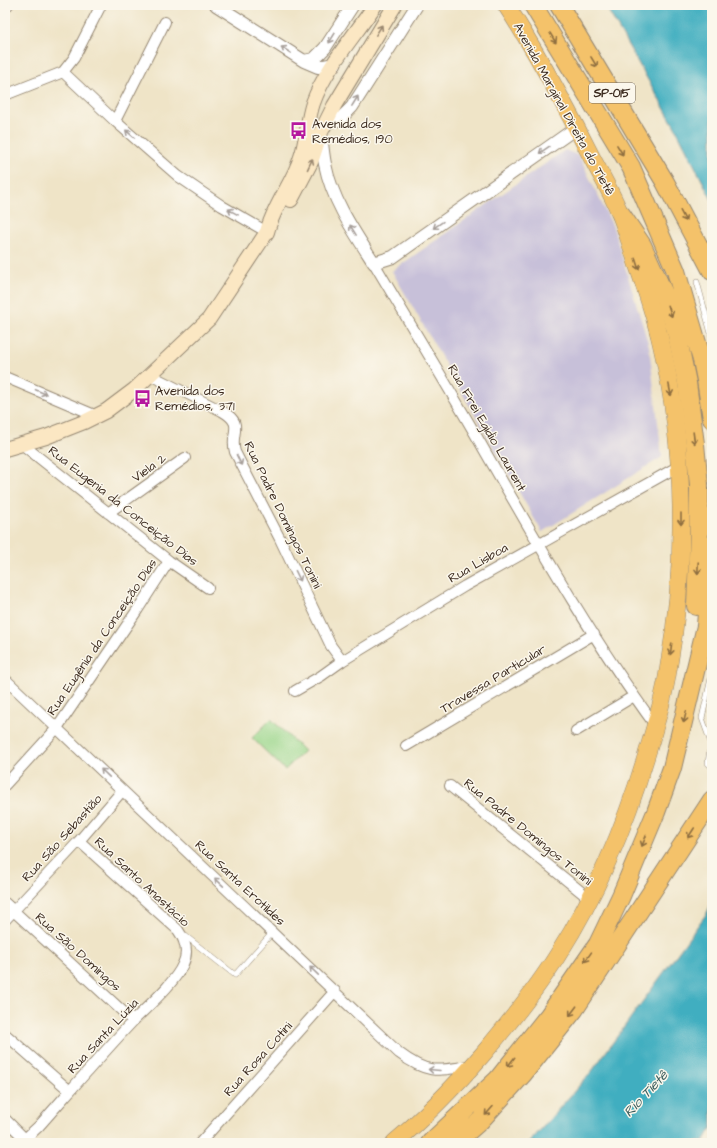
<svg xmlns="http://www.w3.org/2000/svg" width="717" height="1148" viewBox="0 0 717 1148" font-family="'Architects Daughter',sans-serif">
	<rect width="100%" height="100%" fill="#fbf7ec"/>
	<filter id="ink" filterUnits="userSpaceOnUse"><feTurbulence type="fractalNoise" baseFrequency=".025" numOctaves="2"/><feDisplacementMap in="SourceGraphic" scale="8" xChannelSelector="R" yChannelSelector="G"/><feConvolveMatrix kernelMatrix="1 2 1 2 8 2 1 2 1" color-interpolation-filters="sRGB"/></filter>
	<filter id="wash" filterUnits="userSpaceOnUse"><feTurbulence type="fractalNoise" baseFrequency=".012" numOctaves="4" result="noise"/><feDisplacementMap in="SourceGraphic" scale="16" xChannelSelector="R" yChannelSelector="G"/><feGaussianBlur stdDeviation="0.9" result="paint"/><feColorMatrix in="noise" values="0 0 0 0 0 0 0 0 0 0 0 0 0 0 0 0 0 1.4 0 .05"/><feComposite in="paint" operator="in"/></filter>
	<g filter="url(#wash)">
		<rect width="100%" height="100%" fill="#efe4c7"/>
		<!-- industrial -->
		<path fill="#c7c0d9" d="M565 150 579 156 613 227 649 346 662 457 542 532 392 271Z"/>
		<!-- green -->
		<path fill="#9ad68a" stroke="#6a8054" d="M271 719 304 751 285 770 252 738Z"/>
		<!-- water -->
		<path fill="#41aec0" stroke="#3e6c6f" d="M605 5H711L712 7V200L675 127Z
			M712 902V1127L704 1142 529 1143 592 1071 707 913Z"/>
	</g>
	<g filter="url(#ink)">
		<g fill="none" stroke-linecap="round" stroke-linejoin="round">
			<defs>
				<path id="service" d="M697 282 712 337
					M712 674 702 718 711 743 708 763 712 767
					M183 934 235 975 273 932"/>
				<path id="minor" d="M5 7 8 5
					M63 72 115 121 178 176 222 206 267 232
					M5 95 63 72 74 58 101 5
					M115 121 165 22
					M374 263C411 326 450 389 486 453 539 545 592 639 655 725
					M150 375 222 411C246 425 229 432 235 452L280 539 331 646 342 661
					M5 377 97 416
					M23 445 169 561 208 588
					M108 513 185 458
					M5 679 399 1053C428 1075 438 1071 473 1065
					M295 691 321 676 342 661 465 586 679 466
					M576 731 634 696
					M406 746 594 634
					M5 785 57 728 138 609 169 561
					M450 786 590 899
					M5 903 133 1021
					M5 920 79 841 122 791
					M5 1034 70 1091
					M5 1119 29 1143
					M25 1139 39 1126C70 1091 101 1055 133 1021 148 1006 175 983 183 964 189 952 185 940 178 930L79 841
					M200 1143 335 991"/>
				<path id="tertiary" d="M216 5 304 61 318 67 335 64
					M304 61 314 59 325 48 353 5
					M326 121 339 120 352 107 417 5
					M321 133C322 143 323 154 325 164 332 200 354 232 374 263L393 257 576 128"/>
				<path id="secondary" d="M291 200 311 162 321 132 334 106 395 5
					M5 449 46 437 84 422 106 411 134 390 209 319 267 232C274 205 293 183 301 157 307 140 307 121 313 103 326 67 354 37 375 5"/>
				<path id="trunk" d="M394 1143C426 1116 455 1086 483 1054 510 1022 537 989 559 953 599 890 627 821 648 750 656 724 664 697 668 671 687 563 686 449 661 343 655 317 646 290 637 264 632 248 627 232 621 216 613 195 600 174 590 154 564 103 537 53 506 5"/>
				<path id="motorway" d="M533 5 631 167 676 271 702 360 706 380 712 419
					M559 5 665 182 712 271
					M621 214 642 245 665 296 676 330 687 383 695 444 699 485V533L696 606
					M430 1143 498 1079 549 1015 598 944 621 896 656 812 672 768 706 626 712 545
					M455 1143 480 1121 523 1074 574 1010 712 800"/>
			</defs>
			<!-- service casing -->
			<use href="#service" stroke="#958772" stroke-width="6"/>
			<!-- minor casing -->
			<use href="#minor" stroke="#958772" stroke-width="12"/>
			<!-- tertiary casing -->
			<use href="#tertiary" stroke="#958772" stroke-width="14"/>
			<!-- secondary casing -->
			<use href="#secondary" stroke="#958772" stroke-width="16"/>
			<!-- trunk casing -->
			<use href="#trunk" stroke="#958772" stroke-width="18"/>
			<!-- motorway casing -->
			<use href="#motorway" stroke="#958772" stroke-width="20"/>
			<!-- service -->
			<use href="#service" stroke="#fff" stroke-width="5"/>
			<!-- minor -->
			<use href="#minor" stroke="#fff" stroke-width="10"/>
			<!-- tertiary -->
			<use href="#tertiary" stroke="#fff" stroke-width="12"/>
			<!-- secondary -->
			<use href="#secondary" stroke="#fbe7c3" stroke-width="14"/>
			<!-- trunk -->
			<use href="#trunk" stroke="#f4c26a" stroke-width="17"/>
			<!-- motorway -->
			<use href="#motorway" stroke="#f4c26a" stroke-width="18"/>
		</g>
		<!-- one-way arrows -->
		<defs><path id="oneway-shaft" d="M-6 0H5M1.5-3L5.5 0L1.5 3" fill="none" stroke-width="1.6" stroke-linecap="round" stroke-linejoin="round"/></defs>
		<g stroke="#9b8870">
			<use href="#oneway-shaft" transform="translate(379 30) rotate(-58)"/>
			<use href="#oneway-shaft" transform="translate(310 164) rotate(-65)"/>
		</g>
		<g stroke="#a79f9a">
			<use href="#oneway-shaft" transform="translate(332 38) rotate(122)"/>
			<use href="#oneway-shaft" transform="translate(286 50) rotate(-147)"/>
			<use href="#oneway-shaft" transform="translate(355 101) rotate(-58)"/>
			<use href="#oneway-shaft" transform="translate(130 134) rotate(-139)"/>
			<use href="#oneway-shaft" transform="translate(544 150) rotate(145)"/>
			<use href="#oneway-shaft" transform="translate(233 212) rotate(-151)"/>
			<use href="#oneway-shaft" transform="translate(438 225) rotate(145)"/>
			<use href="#oneway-shaft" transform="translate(353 230) rotate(-122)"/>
			<use href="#oneway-shaft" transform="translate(41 392) rotate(23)"/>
			<use href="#oneway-shaft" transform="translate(239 460) rotate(64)"/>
			<use href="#oneway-shaft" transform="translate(298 576) rotate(64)"/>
			<use href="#oneway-shaft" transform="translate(105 773) rotate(-136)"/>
			<use href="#oneway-shaft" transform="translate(219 882) rotate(-137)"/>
			<use href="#oneway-shaft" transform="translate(314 971) rotate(-136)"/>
			<use href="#oneway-shaft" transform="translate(434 1070) rotate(-175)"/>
		</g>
		<g stroke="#8e6e40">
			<use href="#oneway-shaft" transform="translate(553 38) rotate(59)"/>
			<use href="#oneway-shaft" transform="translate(594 62) rotate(59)"/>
			<use href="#oneway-shaft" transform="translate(620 150) rotate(59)"/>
			<use href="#oneway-shaft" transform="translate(683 216) rotate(62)"/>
			<use href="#oneway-shaft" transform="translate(637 264) rotate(72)"/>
			<use href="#oneway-shaft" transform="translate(670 311) rotate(72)"/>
			<use href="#oneway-shaft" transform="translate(670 390) rotate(79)"/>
			<use href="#oneway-shaft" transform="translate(694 438) rotate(82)"/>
			<use href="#oneway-shaft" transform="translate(681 519) rotate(90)"/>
			<use href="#oneway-shaft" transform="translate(698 568) rotate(92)"/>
			<use href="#oneway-shaft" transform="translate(671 649) rotate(97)"/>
			<use href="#oneway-shaft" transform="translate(685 717) rotate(102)"/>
			<use href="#oneway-shaft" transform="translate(691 833) rotate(123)"/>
			<use href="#oneway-shaft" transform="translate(644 841) rotate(112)"/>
			<use href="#oneway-shaft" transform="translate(588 957) rotate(125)"/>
			<use href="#oneway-shaft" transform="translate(573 1011) rotate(127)"/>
			<use href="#oneway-shaft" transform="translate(511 1062) rotate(128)"/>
			<use href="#oneway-shaft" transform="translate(489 1111) rotate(132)"/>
		</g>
	</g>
	<!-- icons -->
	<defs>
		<symbol id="bus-bare" viewBox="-9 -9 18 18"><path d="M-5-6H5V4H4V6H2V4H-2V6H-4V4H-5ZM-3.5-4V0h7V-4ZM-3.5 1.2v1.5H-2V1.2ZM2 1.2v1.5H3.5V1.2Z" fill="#b5179e" stroke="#fbf7ec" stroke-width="2.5" paint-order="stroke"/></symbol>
	</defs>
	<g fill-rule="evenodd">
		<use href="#bus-bare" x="286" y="118" width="25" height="25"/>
		<use href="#bus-bare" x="130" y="386" width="25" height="25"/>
	</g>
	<g text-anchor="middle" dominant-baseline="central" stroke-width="3" stroke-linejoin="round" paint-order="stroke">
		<!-- shield labels -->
		<rect fill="#fbf7ec" stroke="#75685c" stroke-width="1" x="589" y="83" width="46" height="20" rx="3"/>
		<g font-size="12" font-weight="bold" fill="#3b2a1e">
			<text x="612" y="93">SP-015</text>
		</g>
		<!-- street labels -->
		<g font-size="13" fill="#3b2a1e" stroke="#fbf7ec">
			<text transform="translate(564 109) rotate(61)">Avenida Marginal Direita do Tietê</text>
			<text transform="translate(487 428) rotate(60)">Rua Frei Egidio Laurent</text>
			<text transform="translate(149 468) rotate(-36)">Viela 2</text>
			<text transform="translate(123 506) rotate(38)">Rua Eugenia da Conceição Dias</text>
			<text transform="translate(283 515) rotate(64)">Rua Padre Domingos Tonini</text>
			<text transform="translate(478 563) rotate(-30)">Rua Lisboa</text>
			<text transform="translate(102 637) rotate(-56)">Rua Eugênia da Conceição Dias</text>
			<text transform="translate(493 679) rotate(-31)">Travessa Particular</text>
			<text transform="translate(528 832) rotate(39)">Rua Padre Domingos Tonini</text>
			<text transform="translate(62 838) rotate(-48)">Rua São Sebastião</text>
			<text transform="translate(142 882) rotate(43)">Rua Santo Anastácio</text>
			<text transform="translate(240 883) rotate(43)">Rua Santa Erotildes</text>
			<text transform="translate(78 952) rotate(42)">Rua São Domingos</text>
			<text transform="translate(103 1036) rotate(-47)">Rua Santa Lúzia</text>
			<text transform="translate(258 1059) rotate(-48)">Rua Rosa Cotini</text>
		</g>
		<!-- poi labels -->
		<g font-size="13" fill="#3b2a1e" stroke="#fbf7ec" text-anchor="start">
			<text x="312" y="124">Avenida dos<tspan x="312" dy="15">Remédios, 190</tspan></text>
			<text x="155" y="391">Avenida dos<tspan x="155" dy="15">Remédios, 371</tspan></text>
		</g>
		<!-- water labels -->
		<g font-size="14" font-style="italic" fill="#3d5f5f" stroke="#fbf7ec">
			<text transform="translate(646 1094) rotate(-47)">Rio Tietê</text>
		</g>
	</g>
	<!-- margin -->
	<rect width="717" height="1148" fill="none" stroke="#fbf7ec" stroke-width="20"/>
</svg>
